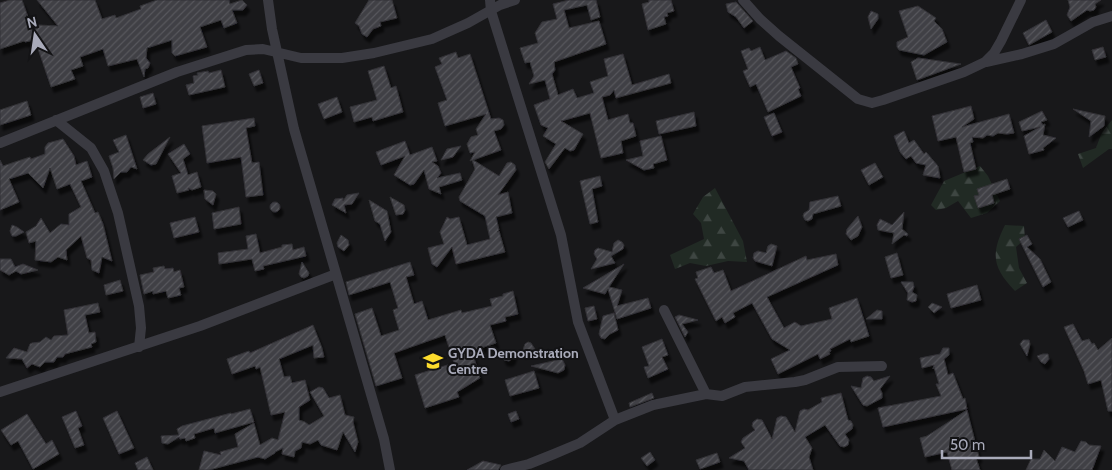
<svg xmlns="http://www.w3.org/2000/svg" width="1112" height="470" viewBox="0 0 1112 470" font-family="Cabin,sans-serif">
	<defs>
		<pattern id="forest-firs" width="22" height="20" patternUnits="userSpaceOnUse" patternTransform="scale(1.25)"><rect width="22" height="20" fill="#212a24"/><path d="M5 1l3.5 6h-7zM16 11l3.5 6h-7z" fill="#3e4642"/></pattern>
		<pattern id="building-hatch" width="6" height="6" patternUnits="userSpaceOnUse" patternTransform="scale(1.25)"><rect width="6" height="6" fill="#3f3f44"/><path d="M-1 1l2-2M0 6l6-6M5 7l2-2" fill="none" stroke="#58585d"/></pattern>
		<filter id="shadow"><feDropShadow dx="3" dy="5.5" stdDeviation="1" flood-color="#0009"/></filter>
	</defs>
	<rect width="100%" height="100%" fill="#18181a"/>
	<!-- forest -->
	<path fill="url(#forest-firs)" d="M1112 120V149H1109L1083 168 1078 154 1096 148 1102 132Z
		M980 166 988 176 1000 201 987 213 971 218 958 201 946 208 936 210 931 205 944 181Z
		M715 188 743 241 747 262 728 261 706 266 690 263 675 269 670 255 704 239 701 223 693 214 703 197Z
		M1005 225 1024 226 1025 239 1016 247 1019 268 1027 283 1015 291C993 268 990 255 1005 225Z"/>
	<!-- building -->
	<path fill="url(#building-hatch)" stroke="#323136" filter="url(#shadow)" d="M10 0H22L32 28 39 25 58 26 37 0H95L102 19 115 15 116 18 141 9 140 6 157 0H229L230 4 242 0 247 5 243 10H232L237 23 224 28 221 20 200 27 207 47 175 56 172 53V40L147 48 146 58 150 63 148 68 145 69 144 77 137 59 108 66 103 49 80 57 83 66 71 70 75 79 51 87 35 40 25 42 24 41 0 49V3Z
		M369 0H392L397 18 380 22 381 26 373 29 367 37 362 34 359 26 355 23Z
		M569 0H596L600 17 591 20 587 5 564 10 569 28 599 21 606 44 554 62 555 70 552 74 558 95 573 89 577 98 594 93 590 82 608 76 604 59 623 54 632 85 669 74 671 83 616 98 614 90 610 95 602 97 608 120 628 114 630 123H633L636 136 621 141 623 153 601 158 590 113 561 121 583 134 574 150 570 151 565 148 549 169 545 162 556 144 543 136 548 128 541 125 534 105 550 99 545 80 529 84 534 76 530 62 525 63 520 48 538 43 535 33 542 22 557 19 553 4Z
		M649 0H671L674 11 667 13 668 16 664 17 666 24 648 30 642 4 649 2Z
		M1068 0H1101L1095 4 1096 7 1094 10 1090 11 1087 10 1071 21 1067 15 1070 7Z
		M736 2 753 21 744 28 736 17 728 12 726 4Z
		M918 6 936 18 934 21 942 29 947 42 924 55 899 50 897 47V42L908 37 899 11Z
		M871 11 878 14V19L871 29 868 17Z
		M1046 20 1052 32 1029 45 1023 33Z
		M760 47 765 60 786 51 796 58 798 64 791 67 800 88 798 89 801 96 768 112 756 84 750 87 743 71 748 69 741 51 749 48 751 51Z
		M1103 47 1106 57 1095 60 1092 50Z
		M456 52 458 58 470 54 491 119 499 118 503 120 504 125 501 129 494 131 501 150 473 160 499 176 507 163 511 162 515 165 516 170 498 195 508 192 512 213 496 217 499 230 497 232 499 231 505 252 456 264 452 247 437 267 432 264 428 248 444 244 440 232 447 217 450 219 459 217 467 245 490 239 485 216 460 201 459 197 475 169 472 160 470 161 475 152 470 153 467 144 471 137 478 135 476 129 486 114 445 126 438 103 447 100 435 67 442 64 439 58Z
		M918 58 961 64 917 80 911 62Z
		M384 66 391 88 396 86 403 112 373 121 372 117 354 122 350 107 377 100 368 71Z
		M221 70 225 87 189 95 186 85 194 83 193 76 198 75 197 73 208 71 209 73Z
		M259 70 263 83 254 86 249 74Z
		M153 93 156 104 143 108 140 97Z
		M337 97 342 112 324 119 318 104Z
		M27 101 31 115 0 125V110Z
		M971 106 974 119 962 127 1009 114 1014 133 1007 134 998 133 993 136 987 135 983 138 972 137 973 142 970 143 976 169 964 172 956 137 938 141 932 116Z
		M1073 109 1105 116 1104 126 1089 137 1091 121Z
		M1042 111 1047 120 1041 122 1043 125 1045 124 1043 135 1056 138 1043 148 1044 150 1029 154 1024 136 1040 127 1022 131 1019 122Z
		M694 112 696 126 659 134 656 121Z
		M774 113 782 132 772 136 764 117Z
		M254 118 255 126 246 128 252 163 259 162 263 195 246 197 241 157 207 163 202 126Z
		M904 131 909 143 914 140 924 154 926 152 938 166 940 178 923 175 926 165 916 163 911 156 906 159 900 152 894 136Z
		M126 135 137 169 131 167 127 172H121L114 179 113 168 109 156 119 152 113 140Z
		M661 136 667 160 653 164 654 168 644 170 626 160 643 156 640 141Z
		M170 137 156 164 151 165 143 160 148 154Z
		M63 139 74 156 76 165 87 161 92 177 81 181 95 213 98 212 103 224 112 261 102 257 99 273 92 270 91 260 87 258 81 236 66 250 67 260 58 257 51 262 35 260 36 241 29 243 26 232 36 226 41 218 50 233 61 224 69 225V214L81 207 70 184 57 189 50 168 43 188 28 173 9 179 19 202 0 210V160L3 166 30 157 31 159 45 154V147L48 143Z
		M405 141 410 155 432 147 437 161 432 162 438 166 441 173 437 178 460 173 462 180 439 187 441 194 429 189 424 170 414 184 410 185 394 175 405 156 381 165 376 152Z
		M184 144 190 154 183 159 188 175 197 172 201 187 192 190 188 188 189 190 177 193 172 176 181 173 168 154Z
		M461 146 453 157 441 160 447 149Z
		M875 163 883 177 869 185 861 170Z
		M600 176 602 186 592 189 598 222 590 224 580 181Z
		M1007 179 1010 189 992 195 994 203 978 208 974 196 979 195 977 189Z
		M204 190 213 191 216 194 213 205 205 199Z
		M359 193 352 204 344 205 346 213 332 205 335 199 343 198V201L347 195Z
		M838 196 841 206 813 214 812 219 808 221 805 220 803 216 804 213 809 210 810 202Z
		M390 197 404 205 405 210 403 214 396 215Z
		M369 200 387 211 391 232 385 241 380 224 375 221Z
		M270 207a5 5 0 1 1 10 0a5 5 0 1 1-10 0Z
		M239 207 241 224 214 229 212 213Z
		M1079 211 1083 220 1068 227 1063 218Z
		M904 212 902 229 908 234 907 236 904 235 892 244 894 233 878 230 877 225 880 219 892 225Z
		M858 216 862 227 858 236 851 240 846 234 847 229Z
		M195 217 199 232 174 238 170 223Z
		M12 225 17 227 24 232 16 236H12L10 231Z
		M256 234 260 253 282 247V245L292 244 293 250 304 247 306 256 263 266 264 269 255 271 252 259 219 264 218 253 248 249 246 236Z
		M341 235 348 240 349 245 344 251 338 247 337 243Z
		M1027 235 1032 244 1027 247 1040 259 1051 282 1043 287 1019 239Z
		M618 240 622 242 624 245 623 249 611 256 615 263 591 269 597 259 594 254 595 250 598 248 612 252 614 243Z
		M771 244 777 246 772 266 755 261 753 258 754 253 758 251 766 253 768 246Z
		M897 253 903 275 891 278 885 257Z
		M836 254 838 265 767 297 784 328 795 322 801 326 832 319 829 308 857 298 869 336 851 342 850 339 830 349 831 351 829 352 830 354 820 359 818 354 778 374 771 359 790 350 772 339 752 303 733 313 735 317 725 323 722 317 716 321 695 279 698 278 696 272 711 267 714 273 723 270 731 291 806 256 807 260Z
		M0 259H11L15 267 23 264 38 270 21 274 16 271 9 275 0 270Z
		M302 262 309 273 308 276 304 278 301 277 299 274Z
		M410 262 414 275 406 277 414 304 422 301 428 320 461 310 462 313 492 306 490 299 503 296V294L513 291 518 314 505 317 506 321 490 325 496 343 472 351 480 378 457 392 459 397 425 408 415 375 454 363 445 335 394 353 402 378 376 386 355 314 372 308 381 336 399 330 393 310 398 308 390 282 349 295 346 282Z
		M624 264 609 287 622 290 617 306 648 298 651 308 617 319 608 289 605 294 583 288Z
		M164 266 165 269 173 268 174 272 180 270 184 287 179 288 181 295 168 298 166 291 153 294V291L144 294 140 275 154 272 153 268Z
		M120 280 123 291 106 295 104 285Z
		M901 282H913L914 287 912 292 917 295 916 301 912 302 907 300 908 293Z
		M977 285 981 300 951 308 947 294Z
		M98 303 100 312 85 315 89 333 95 332 96 342 91 344 92 347 65 354 63 357H57L54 362H45L40 367 32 364 27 368 22 359 6 358 14 348 27 352 30 344 32 343 40 342 46 337 51 340 54 336 68 335 64 310Z
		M932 303 942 307 934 313 928 307Z
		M594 306 597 319 588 321 585 308Z
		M877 310 882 311V319H866Z
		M614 313 618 330 610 334 605 339 601 338 599 334 603 316Z
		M679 315 698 320 682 324 688 332 685 337 675 317Z
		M1073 324 1082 341 1089 339 1092 344 1094 343 1098 350 1112 338V411H1108L1101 380 1088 384 1084 371 1064 327Z
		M313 325 322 348 324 357 314 358 313 345 279 359 284 377 290 376 292 383 305 380 310 400 299 407V420L305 422 309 425 324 416 310 392 319 387 323 388 329 398 340 395 345 415 354 417 353 422 358 442 355 452 343 432 337 450 321 445 318 440 310 444 302 442 301 448 295 451 294 457 282 454 283 448 275 452V453L265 459 258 457 209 470H199L204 451 221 455 220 452 238 447 235 434 254 423 260 445 272 438 278 440 285 412 271 415 260 367 256 369 255 366 232 374 227 359 249 351 250 353Z
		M662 339 668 355 662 357 668 369 648 378 644 367 649 366 642 347Z
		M1023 340H1029L1030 344 1027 356 1020 344Z
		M528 342 531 343 535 349 522 353 525 344Z
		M943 348H949V355L944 359 948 375 953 373 963 399 965 398 967 409 883 427 878 408 941 396 936 384H939L934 367 933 369 934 365 922 368 920 358 940 354Z
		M507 350 514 352 512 359 509 361 504 360 502 356 503 352Z
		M1043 354H1048L1049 359 1045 364 1041 362 1037 356Z
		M562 359 565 365 564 370 558 373 531 366Z
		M534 371 539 388 510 396 505 380Z
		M867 376 871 377 874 381 890 376 880 389 882 393V398L867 406 863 405 851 386 861 388 863 378Z
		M652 393 654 398 630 407 629 403Z
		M841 393 848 420 851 421 853 425 852 429 845 434 849 440 848 445 844 447 840 446 825 425 805 437 812 448 809 457 813 470H749L744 461 729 458 745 448 741 442 743 438 755 430 752 426 753 422 757 419 762 420 772 439 777 418 781 416 786 417 795 432 800 411 804 409 808 410 822 402 821 398Z
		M250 409 254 422 215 433 214 428 194 434 195 438 186 441 185 438 180 439 179 437 168 444 162 443 161 436 179 435 177 429 182 426 231 413V414Z
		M967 410 979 457 976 458 980 470H952L947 452 925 457 920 438 927 436Z
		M76 411 82 426 78 428 84 445 75 448 62 417Z
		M117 411 134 448 119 454 103 418Z
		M516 411 519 419 511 422 508 414Z
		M27 414 46 444 52 440 59 454 33 469 18 441 11 445 1 430Z
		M1081 441 1086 442 1089 445 1101 446 1092 470H1026L1031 459H1040L1044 450 1055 461 1062 447 1075 452Z
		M650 452 655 460 647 466 641 458Z
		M717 453 720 462 700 469 696 460Z
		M147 457 153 470H138L135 463Z
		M483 461 501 465 498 470H467Z"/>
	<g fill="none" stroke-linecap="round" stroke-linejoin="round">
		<!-- minor -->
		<path stroke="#3a3a41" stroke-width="10" d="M268 0 272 29 294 129 384 439 390 470
			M490 0 491 11 561 235 578 322 615 420
			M743 0 760 19 779 36 858 99 872 103 883 100 964 72 985 62 994 53 1001 41 1021 0
			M986 62 1022 54 1054 44 1093 22 1112 16
			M56 120 91 148 104 171 118 213 139 306 141 328 139 347
			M0 143 177 72 246 50 263 49 301 58H342L374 53 432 39 468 23 500 5 515 0
			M664 310 706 394
			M0 392 200 326 336 274
			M505 470 529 464 554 454 580 443 615 420 653 405 706 394 722 396 745 387 795 382 805 380 838 367 882 366"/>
	</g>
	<!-- icons -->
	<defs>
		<symbol id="school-bare" viewBox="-9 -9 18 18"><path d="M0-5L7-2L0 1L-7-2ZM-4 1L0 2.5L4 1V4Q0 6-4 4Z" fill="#fddc2d" stroke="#131315" stroke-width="2.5" paint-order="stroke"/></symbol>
	</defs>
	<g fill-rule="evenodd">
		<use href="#school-bare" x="419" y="347" width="28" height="28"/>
	</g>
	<g text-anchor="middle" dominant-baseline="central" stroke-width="4" stroke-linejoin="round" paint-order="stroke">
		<!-- poi labels -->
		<g font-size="14" font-weight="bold" fill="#a9abba" stroke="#131315" text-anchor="start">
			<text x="448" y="353">GYDA Demonstration<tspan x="448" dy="16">Centre</tspan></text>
		</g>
	</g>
	<!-- north arrow -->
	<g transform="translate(35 35) rotate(347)" stroke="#131315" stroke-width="4" paint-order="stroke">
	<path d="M0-4L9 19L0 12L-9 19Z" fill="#a9abba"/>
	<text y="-8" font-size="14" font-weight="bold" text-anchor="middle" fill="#a9abba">N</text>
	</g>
	<!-- scale -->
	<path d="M942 450v8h89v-8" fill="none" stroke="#a9abba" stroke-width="2.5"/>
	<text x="950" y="450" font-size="15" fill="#a9abba" stroke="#131315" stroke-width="4" paint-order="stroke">50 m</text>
</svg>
